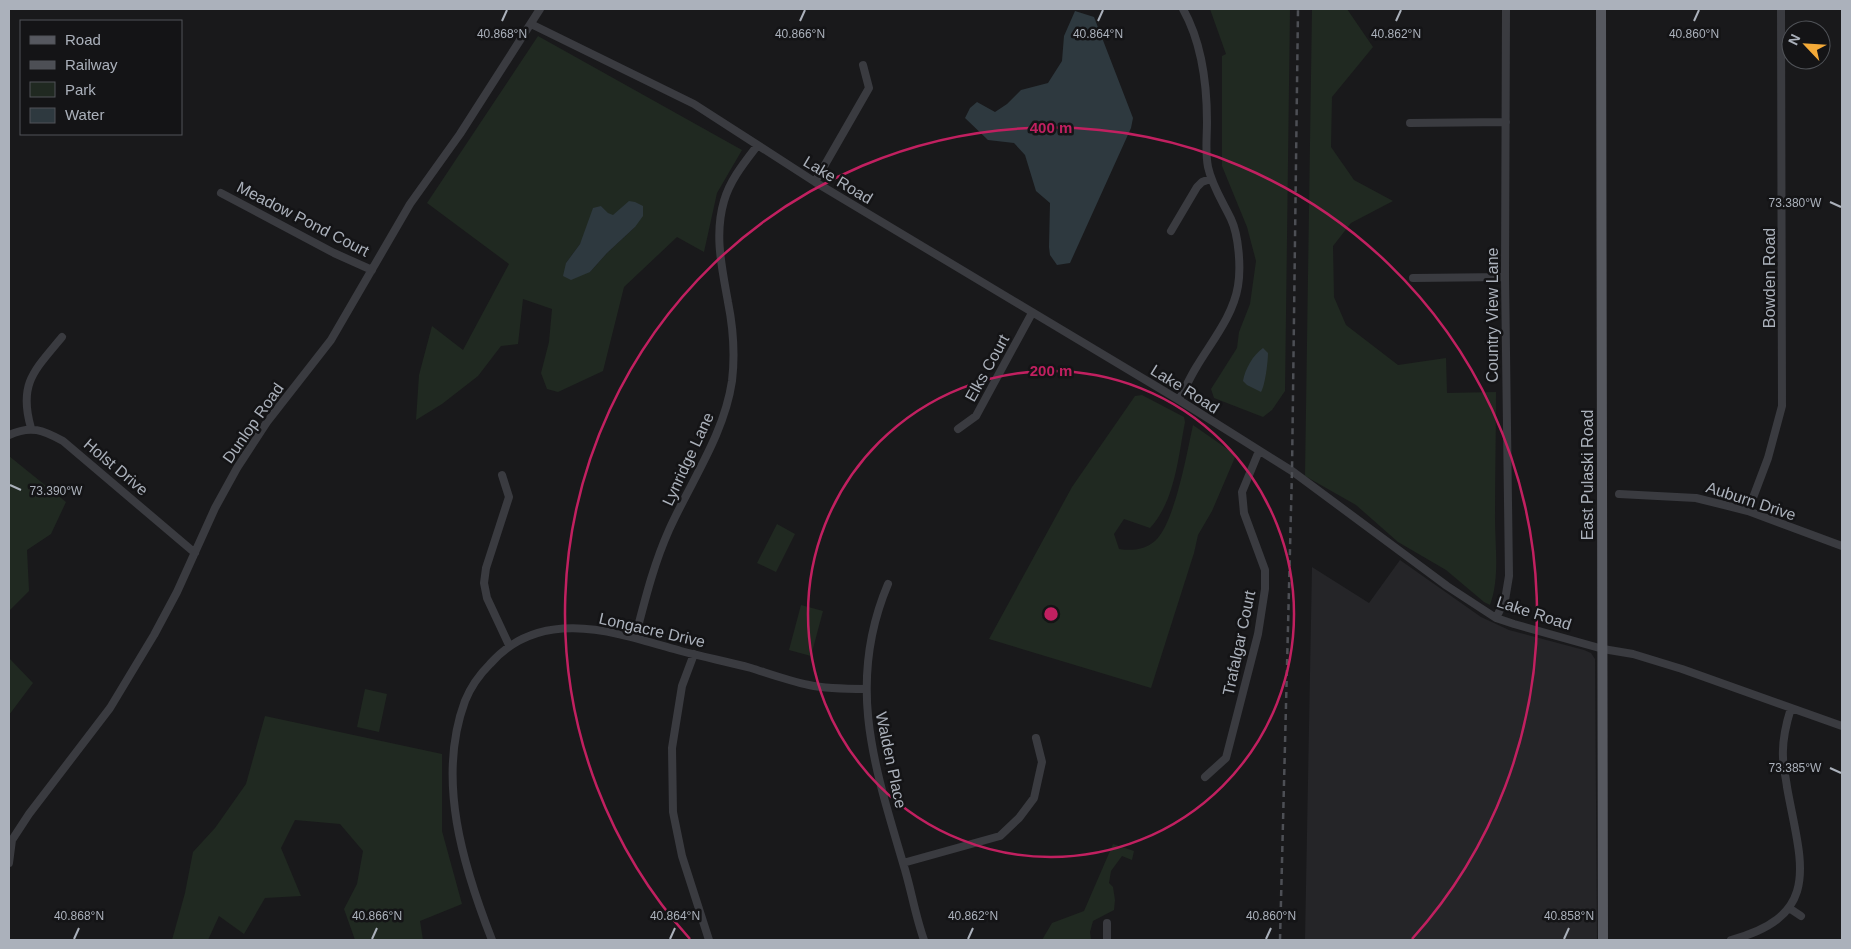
<svg xmlns="http://www.w3.org/2000/svg" width="1851" height="949" viewBox="0 0 1851 949" font-family="Arial,sans-serif">
	<rect width="100%" height="100%" fill="#19191b"/>
	<!-- built -->
	<path fill="#252528" d="M1400 560 1481 617 1509 630 1584 650 1591 653 1595 659 1597 940H1305L1312 567 1369 603Z"/>
	<!-- green -->
	<path fill="#202921" fill-rule="evenodd" d="M1210 9H1290L1285 391 1272 410 1263 417 1214 398 1211 389 1237 348 1239 332 1250 304 1256 261 1247 227 1222 166V56L1226 54Z
		M1312 9H1347L1373 47 1332 97 1331 147 1354 180 1393 201 1351 223 1333 246 1334 297 1346 325 1398 365 1446 358 1447 393 1496 392C1496 434 1495 476 1495 518 1495 548 1500 577 1490 605L1484 602 1446 570 1398 542 1356 505 1305 476Z
		M538 36 742 150 717 193 704 252 677 237 624 287 603 371 558 392 547 389 541 373 549 342 552 309 523 299 518 344 501 346 478 376 442 404 416 420 419 375 432 326 463 350 509 264 427 203ZM601 206 608 214 635 227 607 253 590 272 566 263 580 244Z
		M1142 395 1184 417 1185 422C1178 458 1175 501 1150 528L1124 519 1114 534 1119 549C1132 551 1144 550 1155 541 1175 523 1187 452 1193 425L1236 455 1212 511 1198 535 1194 553 1151 688 989 639 1072 487 1135 396Z
		M9 456 66 502 51 534 27 550 29 591 9 611Z
		M777 524 795 534 776 572 757 563Z
		M801 605 823 611 811 656 789 650Z
		M9 658 33 683 9 715Z
		M365 689 387 694 379 732 357 727Z
		M265 716 442 754V831L462 904 420 921 423 940H355L344 909 357 884 363 851 340 824 295 820 281 848 301 896 265 898 244 934 219 916 208 940H172L185 893 193 852 215 828 246 784Z
		M1113 844 1134 851 1132 860 1122 856 1111 871 1109 883 1113 887 1115 900 1114 910 1093 921 1090 932 1091 940H1042L1052 923 1084 911Z"/>
	<!-- water -->
	<path fill="#2e393f" d="M1075 11 1094 17 1133 118 1131 128 1070 263 1057 265 1050 255 1049 247 1050 203 1036 191 1025 155 1014 143 988 140 965 118 970 108 977 102 995 112 1007 104 1021 90 1048 83 1062 61 1064 36Z
		M629 201 635 202 643 206V216L635 227 607 253 590 272 571 280 563 276 566 263 580 244 593 208 601 206 608 213 613 215Z
		M1263 348 1268 353C1268 362 1265 386 1261 392L1247 385 1243 381C1245 369 1253 355 1263 348Z"/>
	<g fill="none" stroke-linecap="round" stroke-linejoin="round">
		<!-- minor -->
		<path stroke="#3a3b40" stroke-width="8" d="M531 24 694 104 815 182 1179 400 1292 471 1447 586 1496 618 1514 624 1603 649 1633 654 1682 669 1842 726
			M1410 123 1506 122
			M815 182 869 88 863 65
			M221 193 334 253 372 270
			M1171 231 1197 187 1202 182 1210 179
			M1413 278 1505 277
			M1179 400C1185 389 1190 377 1197 366 1212 341 1233 316 1238 286 1241 268 1239 236 1231 219 1223 202 1212 186 1208 167 1205 152 1207 137 1207 122 1207 83 1202 43 1183 9
			M31 428C18 383 35 370 62 337
			M958 429 976 416 1032 313
			M9 435C31 425 43 430 63 441L195 553
			M502 475 509 497 486 568 484 583 487 598 509 645
			M1619 494 1696 498 1748 511 1842 546
			M1748 511 1768 458 1782 406 1781 9
			M888 584C846 683 874 765 903 863 911 888 915 915 924 940
			M1496 618 1505 600 1509 576 1505 277 1506 9
			M635 638C645 600 653 566 669 530 691 481 724 435 732 381 735 356 733 327 728 302 722 268 714 235 724 201 730 180 744 163 757 146
			M694 654 682 686 672 748 673 812 682 856 709 940
			M1205 777 1226 758 1258 634 1265 589V570L1244 513 1242 492 1259 451
			M9 863 12 840 29 814 110 708 154 635 177 592 215 508 237 468 267 422 331 340 410 204 460 134 540 9
			M903 863 1000 836 1019 818 1034 798 1042 762 1036 738
			M1789 908 1801 916
			M492 940C463 866 436 779 465 701 471 686 479 675 490 664 542 605 617 633 681 651 704 657 728 662 751 668 770 674 789 681 809 685 827 689 847 689 866 689
			M1107 940V923
			M1731 940C1825 915 1800 861 1787 787 1786 778 1783 767 1783 757 1782 740 1786 724 1791 708"/>
		<!-- major -->
		<path stroke="#56585f" stroke-width="10" d="M1601 9 1603 940"/>
		<!-- rail -->
		<path stroke="#4d4f55" stroke-width="2.5" stroke-dasharray="6 5" stroke-linecap="butt" d="M1280 940 1292 471 1298 9"/>
	</g>
	<!-- ticks -->
	<path fill="none" stroke="#abb1bb" stroke-width="2" d="M502 21 507 10M800 21 805 10M1098 21 1103 10M1396 21 1401 10M1694 21 1699 10M1830 202 1841 207M10 485 21 490M1830 768 1841 773M74 939 79 928M372 939 377 928M670 939 675 928M968 939 973 928M1266 939 1271 928M1564 939 1569 928"/>
	<!-- distance rings -->
	<g fill="none" stroke="#c12060" stroke-width="2.5">
		<circle cx="1051" cy="614" r="243"/>
		<path d="M690 939A486 486 0 1 1 1412 939"/>
	</g>
	<g text-anchor="middle" dominant-baseline="central" stroke-width="5" stroke-linejoin="round" paint-order="stroke">
		<!-- street labels -->
		<g font-size="16" fill="#abb1bb" stroke="#141416">
			<text transform="translate(838 180) rotate(31)">Lake Road</text>
			<text transform="translate(303 219) rotate(27)">Meadow Pond Court</text>
			<text transform="translate(1769 278) rotate(-90)">Bowden Road</text>
			<text transform="translate(1492 315) rotate(-90)">Country View Lane</text>
			<text transform="translate(987 368) rotate(-61)">Elks Court</text>
			<text transform="translate(1185 389) rotate(32)">Lake Road</text>
			<text transform="translate(253 423) rotate(-55)">Dunlop Road</text>
			<text transform="translate(688 459) rotate(-65)">Lynridge Lane</text>
			<text transform="translate(116 467) rotate(40)">Holst Drive</text>
			<text transform="translate(1587 475) rotate(-90)">East Pulaski Road</text>
			<text transform="translate(1751 501) rotate(18)">Auburn Drive</text>
			<text transform="translate(1534 613) rotate(18)">Lake Road</text>
			<text transform="translate(652 630) rotate(13)">Longacre Drive</text>
			<text transform="translate(1239 643) rotate(-78)">Trafalgar Court</text>
			<text transform="translate(891 760) rotate(78)">Walden Place</text>
		</g>
	</g>
	<g font-size="12" text-anchor="middle" fill="#abb1bb" stroke="#141416" stroke-width="5" stroke-linejoin="round" paint-order="stroke">
		<text x="502" y="38">40.868°N</text>
		<text x="800" y="38">40.866°N</text>
		<text x="1098" y="38">40.864°N</text>
		<text x="1396" y="38">40.862°N</text>
		<text x="1694" y="38">40.860°N</text>
		<text x="1795" y="207">73.380°W</text>
		<text x="56" y="495">73.390°W</text>
		<text x="1795" y="772">73.385°W</text>
		<text x="79" y="920">40.868°N</text>
		<text x="377" y="920">40.866°N</text>
		<text x="675" y="920">40.864°N</text>
		<text x="973" y="920">40.862°N</text>
		<text x="1271" y="920">40.860°N</text>
		<text x="1569" y="920">40.858°N</text>
	</g>
	<circle cx="1051" cy="614" r="8" fill="#c12060" stroke="#141416" stroke-width="2.5"/>
	<g font-size="15" text-anchor="middle" font-weight="bold" fill="#c12060" stroke="#141416" stroke-width="5" stroke-linejoin="round" paint-order="stroke">
		<text x="1051" y="133">400 m</text>
		<text x="1051" y="376">200 m</text>
	</g>
	<!-- border -->
	<rect width="1851" height="949" fill="none" stroke="#abb1bb" stroke-width="20"/>
	<!-- legend -->
	<rect x="20" y="20" width="162" height="115" fill="#141416" stroke="#505358"/>
	<rect x="30" y="36" width="25" height="8" fill="#56585f" stroke="#505358"/>
	<text x="65" y="45" font-size="15" fill="#abb1bb">Road</text>
	<rect x="30" y="61" width="25" height="8" fill="#4d4f55" stroke="#505358"/>
	<text x="65" y="70" font-size="15" fill="#abb1bb">Railway</text>
	<rect x="30" y="82" width="25" height="15" fill="#202921" stroke="#505358"/>
	<text x="65" y="95" font-size="15" fill="#abb1bb">Park</text>
	<rect x="30" y="108" width="25" height="15" fill="#2e393f" stroke="#505358"/>
	<text x="65" y="120" font-size="15" fill="#abb1bb">Water</text>
	<!-- north arrow -->
	<g transform="translate(1806 45) rotate(295)"><circle r="24" fill="#141416" stroke="#505358"/>
	<path d="M0-4L9 19L0 12L-9 19Z" fill="#f4aa38"/>
	<text y="-8" font-size="14" font-weight="bold" text-anchor="middle" fill="#abb1bb">N</text>
	</g>
</svg>
